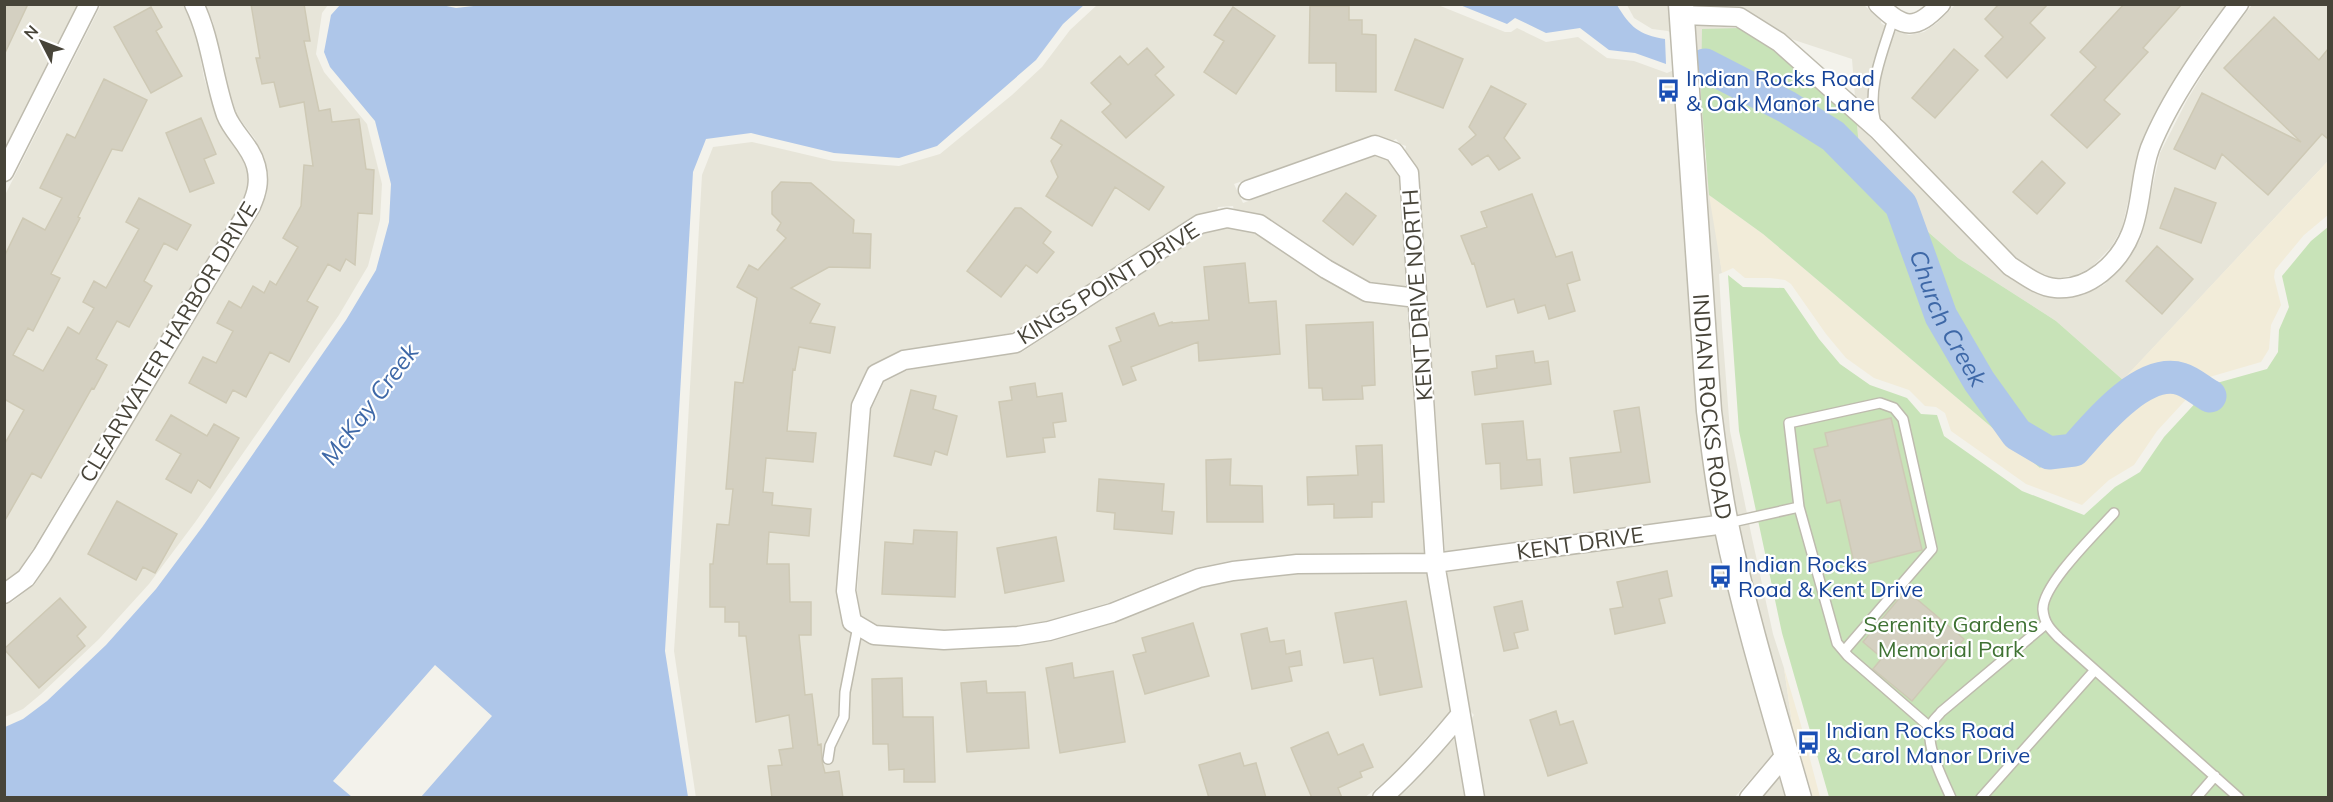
<svg xmlns="http://www.w3.org/2000/svg" width="2333" height="802" viewBox="0 0 2333 802" font-family="Mulish,sans-serif">
	<rect width="100%" height="100%" fill="#f3f2eb"/>
	<!-- residential -->
	<path fill="#e7e5d9" d="M5 5H78L5 149Z
		M101 5H183L195 27 204 78 218 120 237 146 247 167 248 186 242 201 33 549 19 571 5 581V195Z
		M205 5H328L322 13 316 54 324 72 367 124 382 184 380 220 368 266 339 315 196 521 149 584 99 639 41 694 23 709 5 717V605L12 602 35 584 50 561 260 212 267 193 266 167 255 139 236 114 224 76 213 22Z
		M1097 5H1438L1505 32H1511L1517 28 1546 42 1578 37 1607 58 1634 61 1667 73 1674 70 1714 515 1445 552 1419 173 1405 151 1406 146 1400 144 1396 139 1392 141 1377 136H1370L1234 184 1243 203 1376 155 1388 160 1399 175 1406 287 1370 282 1331 261 1264 216 1234 210 1233 206 1218 207 1217 210 1194 216 1077 293 1011 333 901 351 871 365 867 369 851 404 836 589 842 622 848 630 870 643 945 650 983 649 1053 641 1116 622 1203 587 1235 580 1298 573H1427L1450 711 1393 775 1364 798H696L674 651 681 546 702 175 713 147 752 142 833 161 899 166 940 154 1012 95 1042 67 1070 30Z
		M1627 5H1671L1672 34 1668 31 1652 29 1634 18Z
		M1691 5H1864L1881 21V23L1895 32 1897 31 1909 35 1924 32 1937 23 1955 5H2226L2201 37 2169 90 2141 145 2122 228 2111 247 2092 267 2074 276 2054 278 2038 272 2016 259 1885 124 1855 97 1852 59 1788 38 1744 8Z
		M2252 5H2328V161L2123 380 2056 321 1958 258 1904 211 1860 159 1857 124 2005 274 2031 290 2051 297 2083 295 2104 285 2127 261 2141 238 2160 153 2187 100 2218 49Z
		M1693 25 1740 28 1704 150 1722 273 1719 274 1722 327 1730 431 1752 538 1773 634 1784 668 1793 730 1800 753 1795 749 1735 523 1719 411Z
		M1228 228 1256 233 1321 277 1363 300 1407 307 1425 553 1295 554 1229 561 1195 568 1108 603 1046 622 1016 626 943 631 876 625 861 616 857 592 871 410 884 382 908 370 1022 352 1205 233Z
		M1718 534 1776 750 1735 797H1485L1471 719 1474 715 1470 711 1447 572Z
		M1454 739 1465 797H1398L1408 789Z
		M1782 775 1789 797H1763Z"/>
	<!-- commercial -->
	<path fill="#f2ecd9" d="M2328 161V215L2304 235 2275 270 2274 277 2281 305 2271 325 2269 349 2261 362 2206 378 2157 431 2134 465 2109 480 2082 505 2026 484 1951 431 1945 413 1936 407 1925 406 1909 390 1874 378 1846 358 1826 334 1791 284 1785 280 1770 278H1745L1733 268 1722 273 1709 195 1763 234 2040 468Z
		M1784 668 1801 725 1820 797H1813L1800 753 1793 730Z"/>
	<!-- green -->
	<path fill="#c8e3b8" d="M1740 28 1774 50 1857 124 1860 159 1904 211 1958 258 2056 321 2123 380 2040 468 1763 234 1709 195 1701 96 1702 29Z
		M2328 227V797H1829L1782 633 1739 431 1728 275 1743 287 1784 288 1819 339 1840 364 1870 385 1907 398 1921 414 1937 415 1944 436 2022 491 2084 515 2115 487 2140 472 2164 437 2213 384 2267 369 2278 352 2279 330 2289 307 2282 276 2311 241Z"/>
	<!-- water -->
	<path fill="#aec6e9" d="M437 4 456 8 491 4 1084 5 1063 24 1036 60 937 146 899 158 834 153 751 133 706 139 693 172 665 651 688 797H421L492 716 435 665 333 781 352 797H5V727L23 719 47 701 106 645 156 589 203 526 346 320 376 270 389 222 391 184 375 121 330 67 324 52 331 15 340 5Z
		M1460 5H1617C1630 27 1639 35 1665 39L1666 64 1635 53 1609 50 1580 28 1546 33 1515 18 1507 24Z"/>
	<g fill="none" stroke-linecap="round" stroke-linejoin="round">
		<!-- river -->
		<path stroke="#aec6e9" stroke-width="33" id="s1" d="M1705 65 1787 107 1833 136 1901 205 1941 316 1979 381 2017 434 2049 453 2074 450C2096 425 2143 367 2181 379 2191 382 2201 391 2210 396"/>
	</g>
	<!-- building -->
	<path fill="#d4d0c1" stroke="#cec9b5" stroke-width="1.5" d="M4 4H28L4 55Z
		M251 4H304L310 41H304L319 111 330 109 332 122 359 119 366 169 374 170 372 214 358 213 355 265 346 259 340 271 328 264 307 301 318 307 289 362 270 352 246 397 233 390 226 403 189 383 203 357 216 363 233 331 217 323 229 301 241 308 253 286 264 293 270 281 276 285 298 247 283 238 301 206 304 165 313 166 304 102 280 107 274 82 262 84 256 58H260Z
		M1999 4H2048L2030 23 2045 38 2007 78 1985 56 2003 37 1985 19Z
		M2124 4H2182L2143 48 2148 52 2104 100 2120 114 2087 148 2051 115 2096 67 2080 52Z
		M1310 6H1349V20H1362V34L1376 35V92L1336 91V63H1309Z
		M151 7 162 27 156 31 182 76 151 93 114 27Z
		M1233 7 1275 36 1236 94 1204 72 1224 41 1214 35Z
		M2274 17 2319 60 2328 49V139L2322 134 2268 195 2222 154 2215 169 2174 149 2202 93 2301 142 2224 68Z
		M1415 39 1463 59 1443 108 1395 90Z
		M1147 48 1164 67 1155 75 1174 95 1126 138 1102 112 1111 104 1091 83 1120 56 1128 65Z
		M1954 49 1978 70 1935 118 1912 98Z
		M104 79 147 100 122 151 112 149 78 217 80 218 51 274 60 278 33 331 28 328 13 355 43 371 68 327 79 334 94 308 83 302 94 281 106 288 139 229 126 222 139 198 191 225 177 250 164 243 144 281 152 286 129 327 117 321 96 359 107 365 94 389 92 388 41 478 32 473 4 522V445L24 410 4 399V257L23 218 45 230 62 198 40 188 67 134 75 138Z
		M1491 86 1526 104 1504 138 1520 158 1499 170 1488 155 1472 165 1459 149 1476 135 1469 127Z
		M201 118 216 154 204 159 214 183 190 192 166 133Z
		M1061 120 1164 187 1149 210 1115 187 1092 226 1046 196 1058 177 1051 161 1062 145 1051 138Z
		M2042 161 2065 183 2037 214 2013 192Z
		M781 182 811 183 854 220 853 233 871 234 870 268 829 267 791 288 820 304 810 323 835 327 830 353 799 347 795 370 793 369 787 431 816 433 813 462 766 458 763 492 773 493 772 505 811 509 809 536 769 532 767 564H789L790 602H811V635H799L805 695 812 694 818 745 821 744 822 761 825 773 839 771 843 798H772L768 766 782 765 779 750 793 748 789 715 756 722 746 636H739V622H725V607H710V564H713L717 524 729 525 733 489H726L735 382 743 383 757 298 737 287 749 265 758 270 786 238 777 230 781 223 772 214V192Z
		M2175 188 2216 203 2201 243 2160 228Z
		M1346 193 1376 216 1353 245 1323 221Z
		M1532 194 1556 257 1572 252 1580 280 1567 284 1575 311 1549 319 1545 305 1518 313 1514 299 1487 307 1474 263 1472 264 1461 236 1487 227 1481 212Z
		M1015 208H1021L1051 232 1043 243 1054 252 1037 273 1026 265 1001 297 967 271Z
		M2157 246 2193 279 2162 314 2126 281Z
		M1245 263 1249 303 1276 301 1280 354 1199 361 1198 342 1131 367 1136 380 1123 385 1109 346 1121 341 1116 328 1154 313 1159 326 1172 322V323L1209 320 1204 267Z
		M1373 322 1375 385 1362 386 1363 399 1323 400 1322 388H1309L1306 325Z
		M1533 351 1535 363 1548 361 1551 384 1475 395 1472 372 1497 368 1496 356Z
		M1035 383 1037 397 1062 393 1066 421 1053 423 1055 437 1043 438 1045 452 1007 457 999 402 1012 400 1010 387Z
		M911 390 936 396 933 409 957 416 947 455 935 451 931 465 894 456Z
		M1639 407 1650 482 1574 493 1570 458 1621 452 1614 411Z
		M171 415 207 436 214 424 239 438 210 488 198 480 191 493 166 479 181 454 156 440Z
		M1891 418 1922 550 1855 567 1840 500 1827 503 1814 449 1828 446 1825 433Z
		M1523 421 1527 460 1540 459 1542 485 1501 489 1500 463 1486 464 1482 424Z
		M1382 445 1384 502H1372V517L1334 518V504L1308 505 1307 477 1358 475 1356 446Z
		M1231 459 1230 485 1262 486 1263 522H1207L1206 460Z
		M1099 479 1164 484 1162 511 1174 512 1172 534 1114 529 1115 513 1097 511Z
		M117 501 177 534 155 573 143 567 136 580 88 554Z
		M914 530 957 532 955 597 882 594 885 542 913 544Z
		M1056 537 1064 581 1005 593 997 548Z
		M1667 571 1672 596 1659 599 1665 623 1615 634 1610 609 1623 607 1617 582Z
		M1906 590 1964 639 1912 701 1873 669 1882 658 1863 642Z
		M60 598 86 627 77 636 85 646 39 688 4 649Z
		M1406 601 1422 687 1380 695 1373 658 1344 663 1335 613Z
		M1522 601 1528 630 1514 633 1518 648 1504 651 1494 607Z
		M1193 623 1209 676 1145 694 1133 655 1146 652 1142 638Z
		M1267 628 1270 642 1284 640 1286 654 1300 651 1302 665 1289 667 1292 681 1252 689 1241 634Z
		M1072 663 1074 678 1113 671 1125 742 1060 753 1046 668Z
		M902 678 903 717H933L935 782H904V769L889 770 888 744H873L872 679Z
		M986 681 987 693 1025 692 1029 748 967 752 961 683Z
		M1556 711 1560 725 1573 721 1587 763 1548 776 1530 720Z
		M1328 732 1338 755 1363 744 1373 767 1360 772 1362 777 1338 788 1342 798H1312L1291 748Z
		M1240 753 1244 766 1256 763 1266 798H1209L1199 765Z"/>
	<g fill="none" stroke-linecap="round" stroke-linejoin="round">
		<defs>
			<path id="service" d="M1876 124C1866 89 1883 52 1893 19
				M2114 513C2097 532 2041 586 2043 610 2044 623 2051 630 2059 638L2239 798
				M1728 523 1799 507
				M1844 651 1932 549 1903 419 1894 408 1880 403 1789 423 1799 507 1837 643 1848 656 1931 728
				M828 759 830 746 844 717 845 692 858 626
				M1951 798C1943 779 1923 742 1932 723 1933 720 1939 715 1941 712L2046 624
				M1981 798 2095 670
				M2196 798 2215 776"/>
			<path id="minor" d="M1878 4C1904 29 1915 31 1941 4
				M1682 15 1739 17 1779 42 1878 130 2010 266C2023 274 2039 287 2055 288 2089 291 2119 263 2131 233 2142 206 2140 175 2150 148 2170 98 2207 47 2239 4
				M4 172 89 4
				M1248 190 1375 145 1394 152 1409 173 1435 563 1475 798
				M1417 298 1367 292 1326 269 1259 224 1227 218 1200 224 1016 343 904 360 876 374 861 406 846 591 852 622 874 635 944 640 1018 636 1049 631 1112 613 1199 578 1233 571 1297 564 1435 563 1725 524
				M4 594 26 578 42 555 251 206C257 193 260 181 256 166 251 146 233 133 226 115 213 78 211 39 194 4
				M1382 798C1411 773 1436 744 1460 715
				M1749 798 1786 754"/>
			<g id="tertiary">
				<path id="s2" d="M1681 4 1709 411C1714 449 1718 487 1726 524 1745 616 1773 707 1799 798"/>
			</g>
		</defs>
		<!-- service casing -->
		<use href="#service" stroke="#bebbae" stroke-width="12"/>
		<!-- minor casing -->
		<use href="#minor" stroke="#bebbae" stroke-width="21"/>
		<!-- tertiary casing -->
		<use href="#tertiary" stroke="#bebbae" stroke-width="27"/>
		<!-- service -->
		<use href="#service" stroke="#fff" stroke-width="9"/>
		<!-- minor -->
		<use href="#minor" stroke="#fff" stroke-width="18"/>
		<!-- tertiary -->
		<use href="#tertiary" stroke="#fff" stroke-width="24"/>
	</g>
	<!-- icons -->
	<defs>
		<symbol id="bus-bare" viewBox="-9 -9 18 18"><path d="M-5-6H5V4H4V6H2V4H-2V6H-4V4H-5ZM-3.5-4V0h7V-4ZM-3.5 1.2v1.5H-2V1.2ZM2 1.2v1.5H3.5V1.2Z" fill="#1a4fb4" stroke="#fff" stroke-width="2.5" paint-order="stroke"/></symbol>
	</defs>
	<g fill-rule="evenodd">
		<use href="#bus-bare" x="1652" y="74" width="33" height="33"/>
		<use href="#bus-bare" x="1704" y="560" width="33" height="33"/>
		<use href="#bus-bare" x="1792" y="726" width="33" height="33"/>
	</g>
	<g text-anchor="middle" dominant-baseline="central" stroke-width="4.5" stroke-linejoin="round" paint-order="stroke">
		<!-- transit labels -->
		<g font-size="22" fill="#164399" stroke="#fff" text-anchor="start">
			<text x="1686" y="78">Indian Rocks Road<tspan x="1686" dy="25">&amp; Oak Manor Lane</tspan></text>
			<text x="1738" y="564">Indian Rocks<tspan x="1738" dy="25">Road &amp; Kent Drive</tspan></text>
			<text x="1826" y="730">Indian Rocks Road<tspan x="1826" dy="25">&amp; Carol Manor Drive</tspan></text>
		</g>
		<!-- street labels -->
		<g font-size="22" fill="#474439" stroke="#fff">
			<text transform="translate(1108 283) rotate(-32)">KINGS POINT DRIVE</text>
			<text transform="translate(1417 295) rotate(-94)">KENT DRIVE NORTH</text>
			<text transform="translate(168 342) rotate(-59)">CLEARWATER HARBOR DRIVE</text>
			<text stroke="none"><textPath href="#s2" startOffset="404">INDIAN ROCKS ROAD</textPath></text>
			<text transform="translate(1580 543) rotate(-8)">KENT DRIVE</text>
		</g>
		<!-- park labels -->
		<g font-size="22" fill="#3f7233" stroke="#fff">
			<text x="1951" y="624">Serenity Gardens<tspan x="1951" dy="25">Memorial Park</tspan></text>
		</g>
		<!-- water labels -->
		<g font-size="24" font-style="italic" fill="#3e68a7" stroke="#fff">
			<text stroke="none"><textPath href="#s1" startOffset="366">Church Creek</textPath></text>
			<text transform="translate(369 404) rotate(-53)">McKay Creek</text>
		</g>
	</g>
	<!-- border -->
	<rect width="2333" height="802" fill="none" stroke="#474439" stroke-width="12"/>
	<!-- north arrow -->
	<g transform="translate(42 42) rotate(312)" stroke="#ffffff" stroke-width="4.5" paint-order="stroke">
	<path d="M0-4.5L10 22L0 15L-10 22Z" fill="#474439"/>
	<text y="-9" font-size="16" font-weight="bold" text-anchor="middle" fill="#474439">N</text>
	</g>
</svg>
